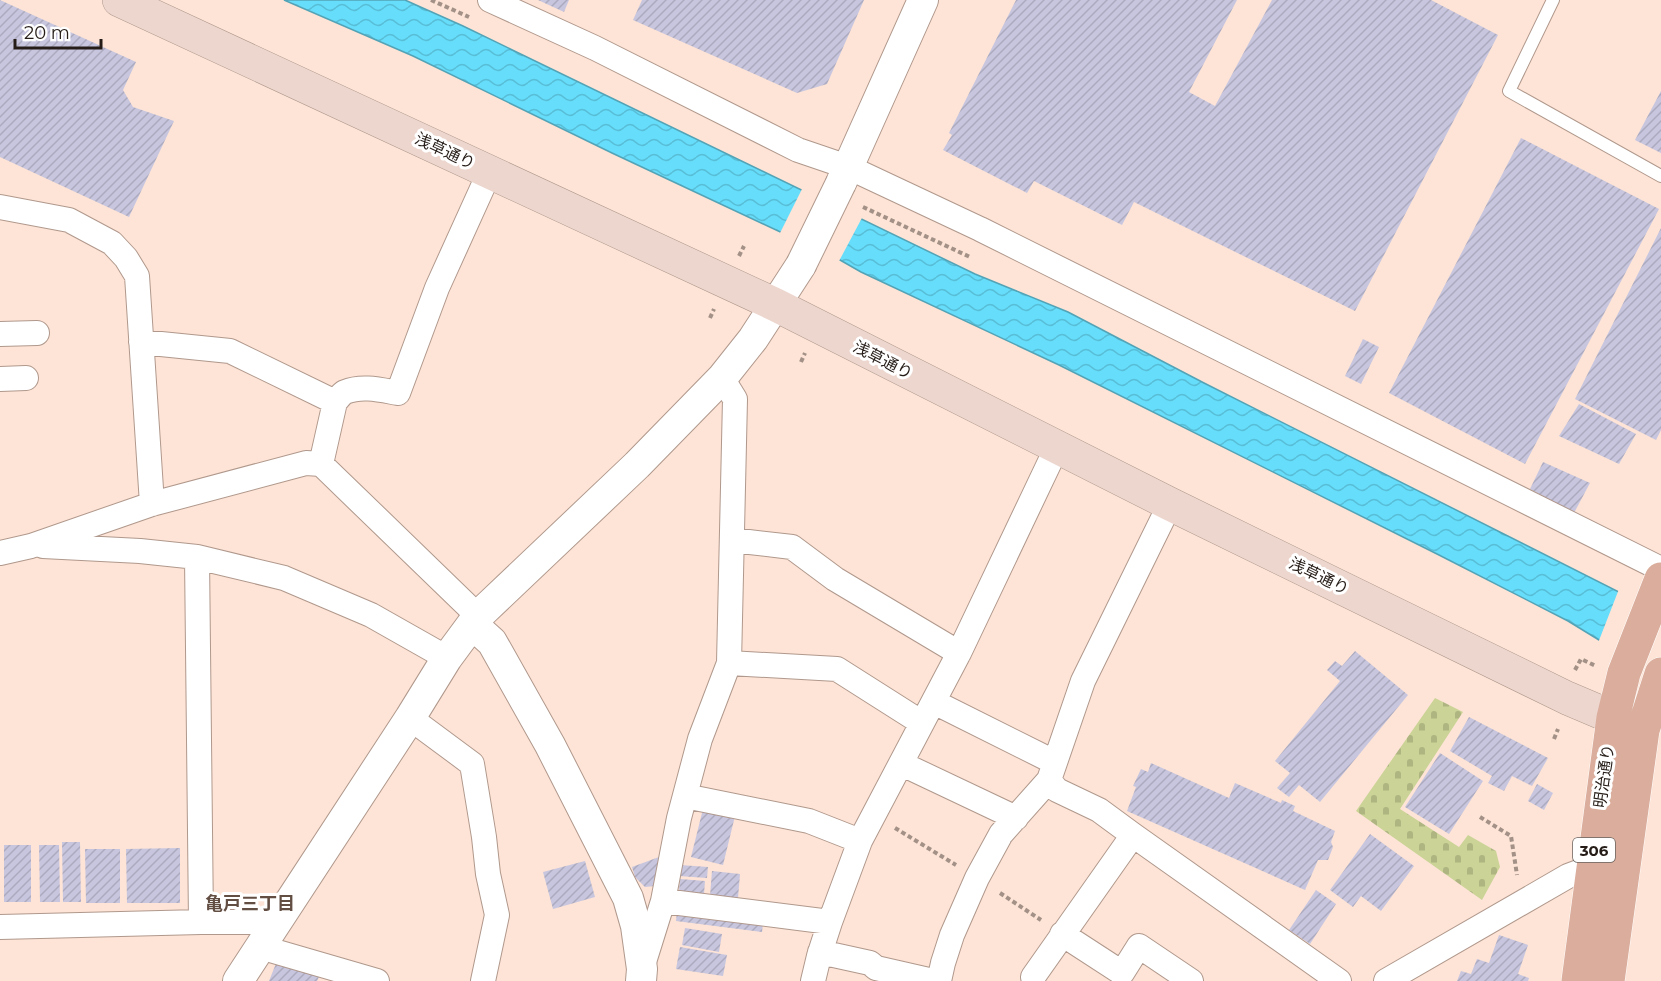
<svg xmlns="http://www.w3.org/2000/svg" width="1661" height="981" viewBox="0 0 1661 981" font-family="Montserrat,'Noto Sans JP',sans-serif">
	<defs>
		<pattern id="cemetery-stones" width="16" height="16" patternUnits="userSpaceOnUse" patternTransform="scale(1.5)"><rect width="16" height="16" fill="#cbd396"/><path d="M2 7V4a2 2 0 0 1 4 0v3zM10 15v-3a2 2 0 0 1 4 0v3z" fill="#aeb581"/></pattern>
		<pattern id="water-waves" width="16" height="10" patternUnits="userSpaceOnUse" patternTransform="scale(1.5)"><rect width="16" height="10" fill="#66ddfa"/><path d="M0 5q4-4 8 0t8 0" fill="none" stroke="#58bdd6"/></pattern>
		<pattern id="building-hatch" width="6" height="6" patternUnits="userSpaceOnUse" patternTransform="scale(1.5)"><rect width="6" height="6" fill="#c8c6df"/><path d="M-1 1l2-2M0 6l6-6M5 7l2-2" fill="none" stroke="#acaabf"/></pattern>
	</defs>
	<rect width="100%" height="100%" fill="#fde4d6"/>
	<!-- cemetery -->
	<path fill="url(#cemetery-stones)" d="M1435 698 1463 712 1400 809 1459 847 1468 835 1496 851 1500 867 1482 900 1356 811Z"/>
	<!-- water -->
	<path fill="url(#water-waves)" stroke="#53a3b6" stroke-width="1.5" d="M284 0H405L463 26 975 274 1068 312 1204 383 1619 592 1661 671 1599 640 1568 621 1437 554 1059 365 861 272 840 260 612 153 413 56Z"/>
	<!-- pier -->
	<path fill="#fde4d6" d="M803 187 863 216 838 263 779 235Z
		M1619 589 1661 609V674L1598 643Z"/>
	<!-- building -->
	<path fill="url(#building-hatch)" d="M0 0 136 62 123 90 133 107 174 121 129 217 0 157Z
		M538 0H569L564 12Z
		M642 0H864L827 84 797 93 633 20Z
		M1016 0H1237L1189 92 1215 106 1272 0H1431L1498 35 1355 311 1134 202 1122 225 1034 181 1027 193 943 150 952 135 949 133Z
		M1661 91V153L1635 140Z
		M1521 138 1659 209 1525 464 1389 393Z
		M1661 228V430L1656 440 1575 399Z
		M1363 339 1379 347 1361 384 1345 376Z
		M1579 404 1636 434 1619 464 1559 436Z
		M1543 462 1590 483 1574 513 1530 489Z
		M1355 651 1408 695 1320 802 1299 785 1289 797 1277 788 1290 773 1275 761 1340 681 1327 670 1335 661 1342 666Z
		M1469 717 1548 758 1532 786 1512 776 1504 791 1488 783 1492 776 1450 751Z
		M1440 753 1483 781 1449 834 1405 807Z
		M1151 763 1229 798 1235 783 1281 803 1282 800 1295 806 1293 811 1335 831 1331 842 1333 847 1328 860H1318L1305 890 1127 811 1136 787 1133 786 1141 769 1148 772Z
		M1537 784 1553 793 1544 810 1528 801Z
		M703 809 735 816 723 865 691 857Z
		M1370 834 1414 866 1381 911 1361 896 1353 907 1330 890Z
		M62 842H80L81 902H63Z
		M4 845H31V902H4Z
		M39 845H59L60 902H40Z
		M180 848V903H127L126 849Z
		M85 849H120V903H86Z
		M659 857 655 886 645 887 635 877 632 867Z
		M585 861 595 897 553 909 543 872Z
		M680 865 708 867 707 878 679 876Z
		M712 871 740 874 738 898 710 896Z
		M680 879 705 881 704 894 679 891Z
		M1316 890 1336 904 1310 944 1289 930Z
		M677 911 763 923 762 932 676 921Z
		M685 928 722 934 719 952 682 945Z
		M1499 935 1528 945 1518 974 1529 978 1528 981H1457L1461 971 1471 974 1477 959 1489 963Z
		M680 947 727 955 723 976 676 969Z
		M277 961 319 977 317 981H269Z"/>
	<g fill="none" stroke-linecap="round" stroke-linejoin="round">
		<defs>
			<path id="service" d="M1553 0 1509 91 1661 176"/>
			<path id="minor" d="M490 0 595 48 798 150 848 167 980 229 1661 569
				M0 207 69 220 112 243 126 258 137 276 152 504
				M0 334 37 333
				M141 342 230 351 335 402 321 464
				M0 379 26 378
				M335 402C338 399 341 394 345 392 362 385 381 390 398 393L437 288 490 171
				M732 540 792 547 835 579 959 653
				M43 546 140 551 197 557 284 578 371 615 447 658
				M0 553 31 546 152 504 306 463 321 464 478 616
				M197 557 201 922
				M729 663 837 669 922 723
				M934 702 1054 762
				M410 718 472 764 484 837 488 874 497 915 483 981
				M902 764 1016 818
				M1049 780 1057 790 1099 810 1133 835 1339 981
				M685 796 809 821 860 841
				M663 901 830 922
				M0 927 201 922H275
				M1062 934 1122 973 1139 946 1191 981
				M260 947 377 981
				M820 952 870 963 876 968 933 981
				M643 965 663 901 679 818 700 739 729 663 735 399 722 378
				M1033 977 1133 835
				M813 981 819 956 830 922 860 841 959 653 1057 447
				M939 981 943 963 952 935 977 878 1001 834 1049 780 1083 681 1170 504
				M1386 981 1568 876 1592 867"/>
			<path id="tertiary" d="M841 183 923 0
				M472 624 492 642 550 745 628 898 636 926 642 969 641 981
				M238 981 410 718 447 658 478 616 637 465 722 378 753 339 801 265"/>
			<path id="secondary" d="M119 0 776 305 1170 504 1567 698 1640 729"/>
			<path id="primary" d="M1578 981 1613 718 1624 673 1661 579
				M1608 981 1643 730 1661 674"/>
		</defs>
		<!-- service casing -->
		<use href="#service" stroke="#b0988c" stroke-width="14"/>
		<!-- minor casing -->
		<use href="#minor" stroke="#b0988c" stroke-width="26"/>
		<!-- tertiary casing -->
		<use href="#tertiary" stroke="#b0988c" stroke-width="32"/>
		<!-- secondary casing -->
		<use href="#secondary" stroke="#b0988c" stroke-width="34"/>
		<!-- primary casing -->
		<use href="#primary" stroke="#fff" stroke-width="34"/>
		<!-- path -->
		<path stroke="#a39187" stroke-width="4" stroke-dasharray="4.5 3" stroke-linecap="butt" d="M431 0 469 17
			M863 207 970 257
			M739 256 744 246
			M710 318 714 309
			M801 362 805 353
			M1575 670 1581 659 1596 666
			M1554 739 1558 729
			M1480 817 1511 836 1517 875
			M895 828 956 865
			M1000 893 1041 920"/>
		<!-- service -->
		<use href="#service" stroke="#fff" stroke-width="12"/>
		<!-- minor -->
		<use href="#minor" stroke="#fff" stroke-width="24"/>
		<!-- tertiary -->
		<use href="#tertiary" stroke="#fff" stroke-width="30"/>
		<!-- secondary -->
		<use href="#secondary" stroke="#ecd6ce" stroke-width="33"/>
		<!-- primary -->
		<use href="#primary" stroke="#daad9c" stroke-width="33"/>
		<defs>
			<path id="tertiary-bridge" d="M801 265 841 183"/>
		</defs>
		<!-- tertiary-bridge casing -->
		<use href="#tertiary-bridge" stroke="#b0988c" stroke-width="32" stroke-linecap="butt"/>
		<!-- tertiary-bridge -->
		<use href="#tertiary-bridge" stroke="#fff" stroke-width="30"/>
	</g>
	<g text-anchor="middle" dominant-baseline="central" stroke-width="6" stroke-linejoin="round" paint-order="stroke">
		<!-- shield labels -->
		<rect fill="#fff" stroke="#67615d" stroke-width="1.5" x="1573" y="838" width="42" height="24" rx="4.5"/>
		<g font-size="15" font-weight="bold" fill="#261d18">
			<text x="1594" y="850">306</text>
		</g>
		<!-- street labels -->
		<g font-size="16" fill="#261d18" stroke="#fff">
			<text transform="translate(445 151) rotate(25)">浅草通り</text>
			<text transform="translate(883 360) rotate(27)">浅草通り</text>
			<text transform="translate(1319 576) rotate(26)">浅草通り</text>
			<text transform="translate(1604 776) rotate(-82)">明治通り</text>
		</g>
		<!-- neighbourhood labels -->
		<g font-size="18" font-weight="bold" fill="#634e43" stroke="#fff">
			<text x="250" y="904">亀戸三丁目</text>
		</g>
	</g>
	<!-- scale -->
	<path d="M15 39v9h86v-9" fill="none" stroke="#261d18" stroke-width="3"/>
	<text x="24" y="39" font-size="18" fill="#261d18" stroke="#ffffff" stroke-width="4.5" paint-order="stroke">20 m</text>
</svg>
